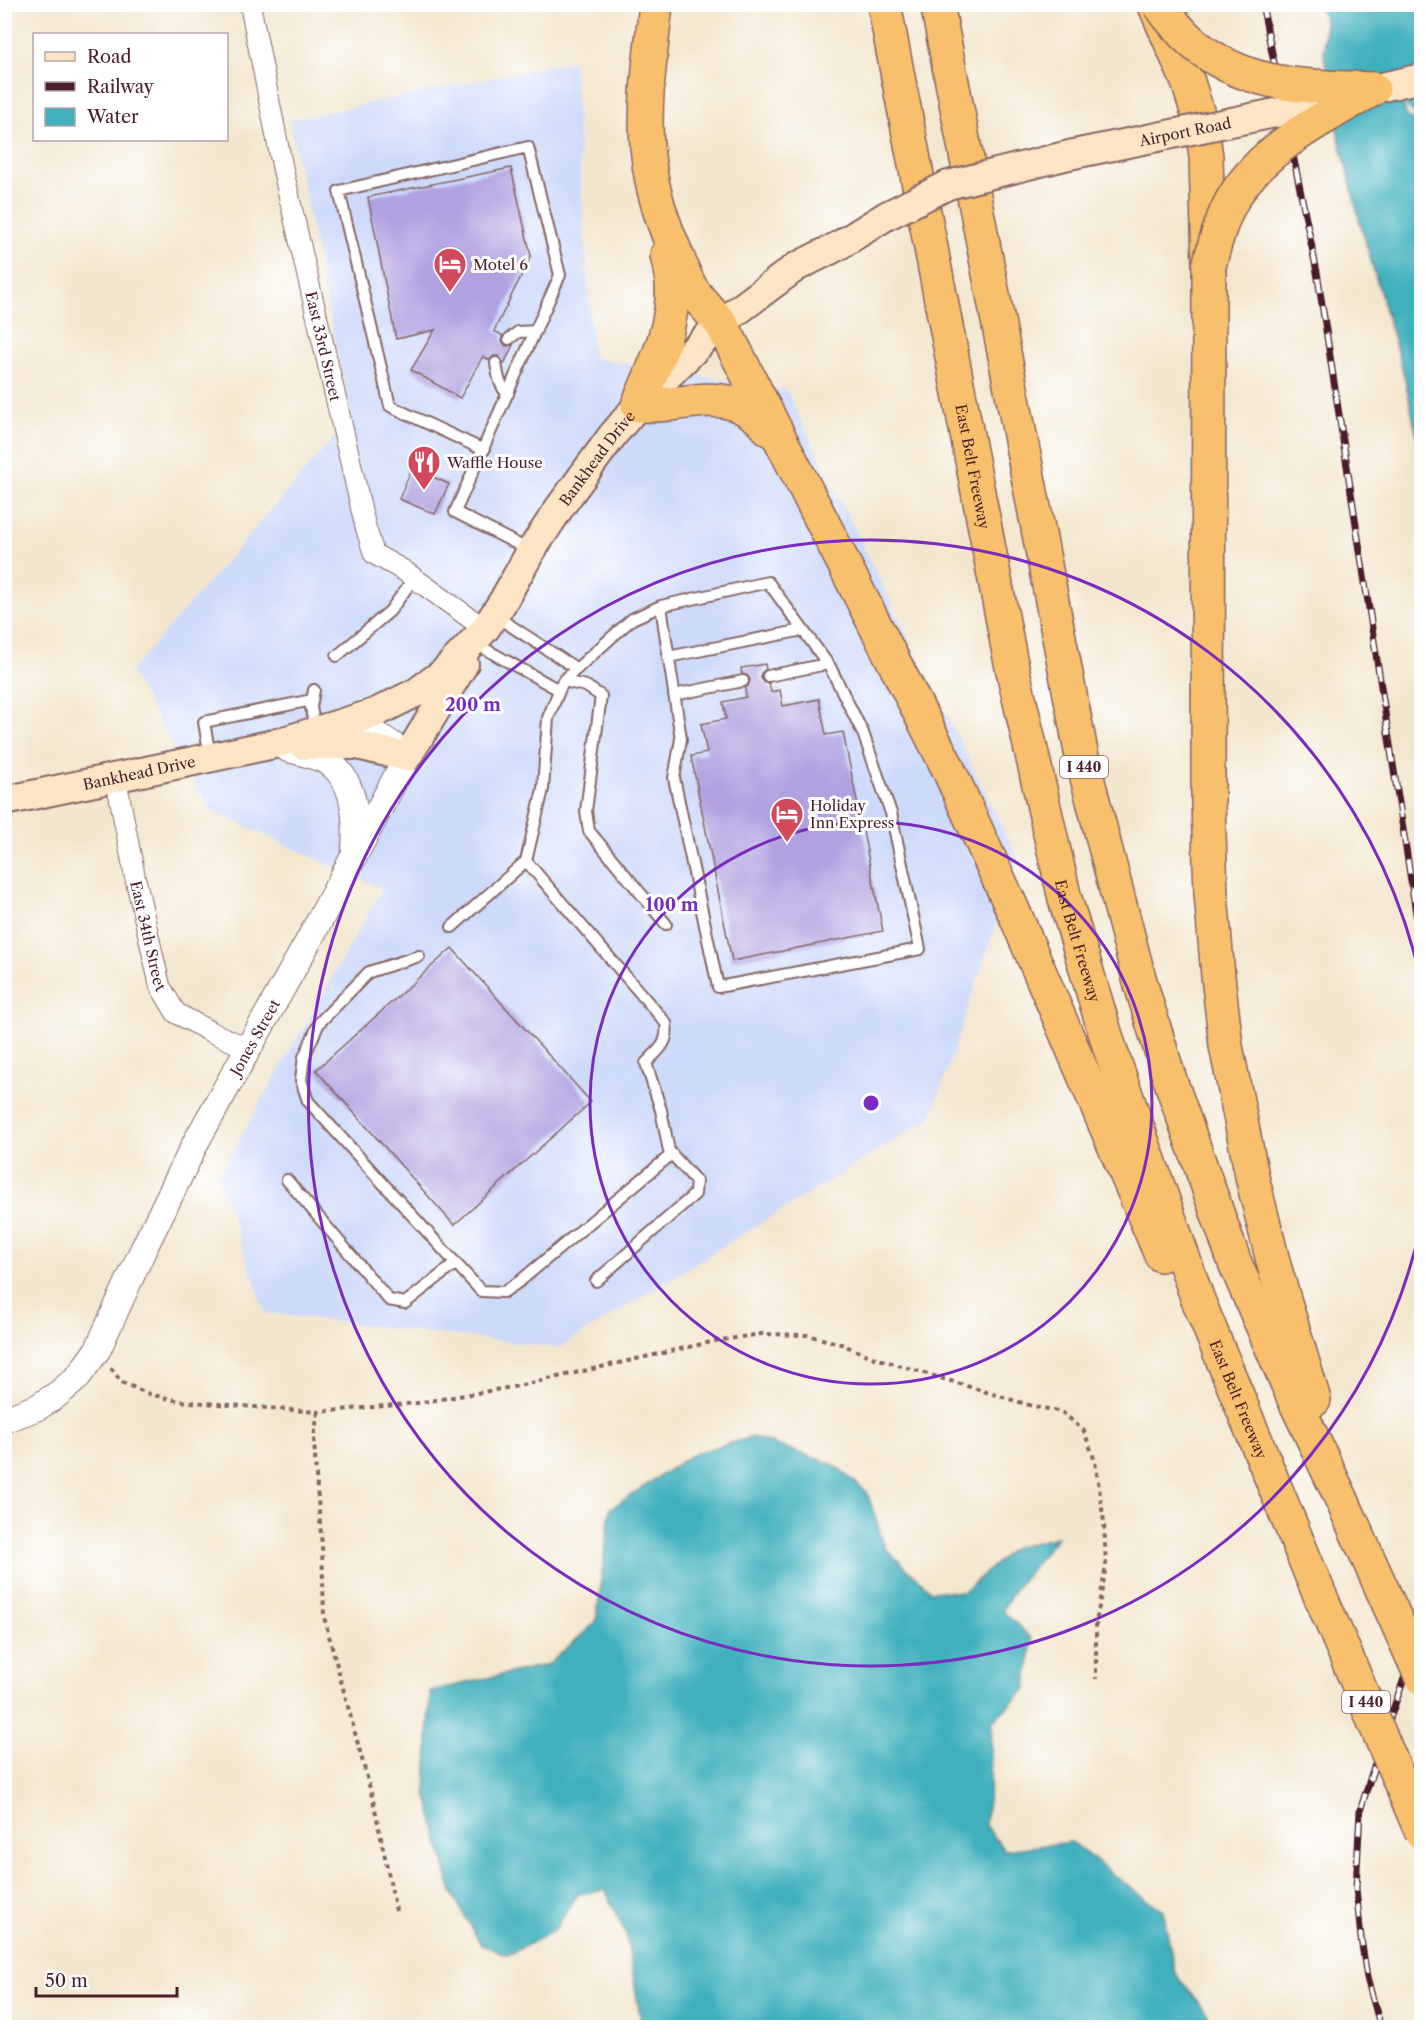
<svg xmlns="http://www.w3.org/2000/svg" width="1426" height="2032" viewBox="0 0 1426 2032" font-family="'Libre Caslon Text',serif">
	<rect width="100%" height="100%" fill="#fff"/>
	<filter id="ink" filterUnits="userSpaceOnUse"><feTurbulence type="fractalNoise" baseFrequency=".0167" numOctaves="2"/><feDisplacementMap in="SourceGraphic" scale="12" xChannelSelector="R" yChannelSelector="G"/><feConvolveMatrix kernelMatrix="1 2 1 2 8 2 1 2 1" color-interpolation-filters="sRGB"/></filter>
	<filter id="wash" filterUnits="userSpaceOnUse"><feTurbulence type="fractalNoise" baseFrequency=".008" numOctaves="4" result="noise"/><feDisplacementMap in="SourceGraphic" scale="24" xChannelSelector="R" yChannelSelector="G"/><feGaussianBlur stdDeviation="1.35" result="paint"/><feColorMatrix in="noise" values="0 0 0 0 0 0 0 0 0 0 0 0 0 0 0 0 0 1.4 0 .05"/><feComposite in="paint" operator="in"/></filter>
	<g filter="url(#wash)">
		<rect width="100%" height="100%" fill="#f3e6ce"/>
		<!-- built -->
		<path fill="#cedafa" d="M573 61 593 358 786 390 1018 859 931 1118 559 1348 265 1313 218 1177 382 889 210 810 130 672 351 418 289 120Z"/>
		<!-- water -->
		<path fill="#41b0bd" stroke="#466874" stroke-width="1.5" d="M1318 5H1421V30L1398 36 1395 46 1406 115 1419 125H1421V455L1404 375 1359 219 1333 112 1324 54 1325 21Z
			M753 1437 832 1464 867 1492 885 1548 931 1591 964 1592 1013 1548 1057 1537 1013 1592 1002 1610 1032 1639 1026 1689 992 1722 990 1785 985 1825 1004 1850 1071 1842 1140 1895 1163 1910 1175 1973 1208 2015 1205 2027H642L626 1935 605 1890 578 1894 554 1931 508 1955 481 1945 452 1893 426 1793 430 1691 549 1664 596 1622 610 1509 694 1453Z"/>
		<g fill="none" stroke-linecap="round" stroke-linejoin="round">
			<!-- river -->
			<path stroke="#41b0bd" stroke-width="34" d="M1397 4 1422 99"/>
		</g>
		<g id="blocks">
			<!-- building -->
			<path fill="#b1a1e1" d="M511 168 531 256 494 331 502 335V341L506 346 513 345 504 364 499 356H494L489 360 483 356 460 398 411 370 435 330 396 339 368 197Z
				M412 468 449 484 435 514 399 499Z
				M765 664 766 669 761 673V678L765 683H769L771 692 780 690 783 706 819 699 826 735 843 732 883 931 732 961 691 756 707 753 701 724 726 719 723 702 746 697 745 688 748 686 750 680 748 676 742 674 741 668Z
				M452 948 591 1102 454 1225 316 1070Z"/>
		</g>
	</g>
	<g filter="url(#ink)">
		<use href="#blocks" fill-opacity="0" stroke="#856564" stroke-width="1.5"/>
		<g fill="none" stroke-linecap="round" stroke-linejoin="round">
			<defs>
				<path id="service" d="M509 339 518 332 536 331
					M496 363C498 375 499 386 508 394
					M484 450 390 406 339 191 528 147 560 275 455 512 531 551
					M494 615 577 669
					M476 644 559 690
					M337 656 390 611 414 578
					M668 657 803 630
					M768 676 827 664
					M563 681 586 686 601 696 586 811 589 831 666 924
					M314 690 311 707 315 731
					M674 695 743 681
					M210 756 204 722 312 700
					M452 927 526 861
					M419 956 369 972 319 1023 304 1057 301 1080 308 1101 481 1291 504 1292 520 1281 672 1154
					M287 1180 389 1300 405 1303 455 1264
					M596 1281 695 1194 696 1181 669 1151 661 1110 646 1063C659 1049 669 1044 666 1023L526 861 543 789 548 718 563 681 632 619 661 606 768 582 830 667 863 733 891 813 920 949 718 987 674 778 681 739 661 606"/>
				<g id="minor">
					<path id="s1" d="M250 4 283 170 365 525 374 554 403 570 485 629"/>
					<path id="s2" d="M116 779 135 877 160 986 176 1013 211 1032 247 1048"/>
				</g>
				<g id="tertiary">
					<path d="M288 749C303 753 320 756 332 765 356 784 357 821 355 849"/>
					<path id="s3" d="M4 1420 38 1407 58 1394 77 1378 98 1349 143 1250 197 1140 308 942 407 757C388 739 369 730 343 723"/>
				</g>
				<g id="secondary">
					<path d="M1373 89 1422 78"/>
					<path d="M303 745H357L407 757 464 664"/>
					<path id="s4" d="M4 801 274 744 375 713 417 692 444 672 485 629 502 603 531 551 560 507 612 436 638 405 721 323 796 267"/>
				</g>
				<g id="motorway">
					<path d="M656 4C646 98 634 157 673 246 679 260 684 276 691 288 699 301 711 312 721 323L947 766 1017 919 1161 1255"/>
					<path id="s5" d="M884 4 1010 658 1065 899 1110 1049 1198 1300 1310 1572"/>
					<path d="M937 4 1083 762 1139 978 1168 1074 1235 1263 1294 1399 1341 1498"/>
					<path d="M1155 6 1188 82 1202 127 1206 157 1209 266 1208 802 1211 894 1218 976 1226 1046 1253 1181 1275 1269 1314 1400"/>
					<path d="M667 255C669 264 671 274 672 283 675 326 654 367 638 405 690 409 729 380 770 430"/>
				</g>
			</defs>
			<!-- service casing -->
			<use href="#service" stroke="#856564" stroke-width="14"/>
			<!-- minor casing -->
			<use href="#minor" stroke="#856564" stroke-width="22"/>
			<!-- tertiary casing -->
			<use href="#tertiary" stroke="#856564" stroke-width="28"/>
			<!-- secondary casing -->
			<use href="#secondary" stroke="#856564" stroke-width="32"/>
			<!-- motorway casing -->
			<use href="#motorway" stroke="#856564" stroke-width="36"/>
			<!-- path -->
			<path stroke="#856564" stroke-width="4" stroke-dasharray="4.5 4.5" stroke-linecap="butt" d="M111 1368 121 1382 149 1394 179 1401 318 1412 418 1403 518 1386 715 1341 761 1334 807 1335 841 1344 872 1357 1029 1405 1062 1412 1084 1431 1095 1461 1104 1522 1106 1566 1096 1623V1679
				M318 1412 314 1437 316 1476 322 1546 324 1617 374 1804 396 1911"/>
			<!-- service -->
			<use href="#service" stroke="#fff" stroke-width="10"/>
			<!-- minor -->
			<use href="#minor" stroke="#fff" stroke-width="20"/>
			<!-- tertiary -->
			<use href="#tertiary" stroke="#fff" stroke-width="26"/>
			<!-- secondary -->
			<use href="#secondary" stroke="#fce5c4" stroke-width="28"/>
			<!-- motorway -->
			<use href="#motorway" stroke="#f8bf6c" stroke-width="33"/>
			<defs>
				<path id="rail" d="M1262 4 1317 272 1422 952
					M1381 2028 1367 1978 1361 1938 1356 1888 1360 1811 1383 1738 1422 1628"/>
			</defs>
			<!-- rail casing -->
			<use href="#rail" stroke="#4a1f2b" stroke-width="7"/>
			<!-- rail -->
			<use href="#rail" stroke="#fff" stroke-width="4.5" stroke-dasharray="14" stroke-linecap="butt"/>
			<defs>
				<g id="secondary-bridge">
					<path id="s6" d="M796 267 838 246 886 216 948 185 1069 155 1285 111 1354 94"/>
				</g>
				<path id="motorway-bridge" d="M1159 4C1169 18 1180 32 1193 43 1246 88 1307 86 1373 89
					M1209 266C1214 246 1219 227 1228 208 1256 150 1320 121 1373 89
					M1341 1498 1422 1678
					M1310 1572 1422 1833"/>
			</defs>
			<!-- secondary-bridge casing -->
			<use href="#secondary-bridge" stroke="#856564" stroke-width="32" stroke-linecap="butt"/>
			<!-- motorway-bridge casing -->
			<use href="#motorway-bridge" stroke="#856564" stroke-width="36" stroke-linecap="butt"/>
			<!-- secondary-bridge -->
			<use href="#secondary-bridge" stroke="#fce5c4" stroke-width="28"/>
			<!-- motorway-bridge -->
			<use href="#motorway-bridge" stroke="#f8bf6c" stroke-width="33"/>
		</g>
	</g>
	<!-- distance rings -->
	<g fill="none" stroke="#7b2cbf" stroke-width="3">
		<circle cx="871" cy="1103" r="281"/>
		<path d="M1421 1225A563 563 0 1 1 1421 981"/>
	</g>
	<!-- icons -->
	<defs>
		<symbol id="hotel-pin" viewBox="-11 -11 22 30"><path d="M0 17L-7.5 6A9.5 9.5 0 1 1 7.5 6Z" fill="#d1495b" stroke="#fff"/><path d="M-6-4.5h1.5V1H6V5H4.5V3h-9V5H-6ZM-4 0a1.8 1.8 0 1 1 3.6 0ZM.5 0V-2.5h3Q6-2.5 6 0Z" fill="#fff"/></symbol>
		<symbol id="restaurant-pin" viewBox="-11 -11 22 30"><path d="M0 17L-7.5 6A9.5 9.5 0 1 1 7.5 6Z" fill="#d1495b" stroke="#fff"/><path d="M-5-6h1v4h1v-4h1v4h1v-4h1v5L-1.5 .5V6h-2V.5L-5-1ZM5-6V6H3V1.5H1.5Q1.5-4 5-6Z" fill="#fff"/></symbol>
	</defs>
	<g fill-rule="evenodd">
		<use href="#hotel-pin" x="431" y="245" width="38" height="52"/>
		<use href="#restaurant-pin" x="405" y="443" width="38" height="52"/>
		<use href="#hotel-pin" x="768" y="795" width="38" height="52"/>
	</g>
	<g text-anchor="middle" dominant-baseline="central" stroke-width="6" stroke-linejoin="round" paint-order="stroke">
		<!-- shield labels -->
		<g fill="#fff" stroke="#80626b" stroke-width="1.5">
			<rect x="1060" y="756" width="48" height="22" rx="4.5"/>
			<rect x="1342" y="1691" width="48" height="22" rx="4.5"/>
		</g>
		<g font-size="14" font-weight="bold" fill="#4a1f2b">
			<text x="1084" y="767">I 440</text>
			<text x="1366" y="1702">I 440</text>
		</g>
		<!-- street labels -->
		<g font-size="15" fill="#4a1f2b" stroke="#fff">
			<text stroke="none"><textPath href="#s6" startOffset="416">Airport Road</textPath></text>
			<text stroke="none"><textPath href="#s1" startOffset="350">East 33rd Street</textPath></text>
			<text stroke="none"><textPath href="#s4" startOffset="726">Bankhead Drive</textPath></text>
			<text stroke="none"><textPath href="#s5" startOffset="471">East Belt Freeway</textPath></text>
			<text stroke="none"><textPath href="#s4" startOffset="138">Bankhead Drive</textPath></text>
			<text stroke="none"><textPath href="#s2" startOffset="160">East 34th Street</textPath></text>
			<text stroke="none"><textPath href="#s5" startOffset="957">East Belt Freeway</textPath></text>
			<text stroke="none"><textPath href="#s3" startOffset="470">Jones Street</textPath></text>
			<text stroke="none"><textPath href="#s5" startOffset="1443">East Belt Freeway</textPath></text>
		</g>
		<!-- poi labels -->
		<g font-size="15" fill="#4a1f2b" stroke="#fff" text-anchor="start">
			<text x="473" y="264">Motel 6</text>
			<text x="447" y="462">Waffle House</text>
			<text x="810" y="805">Holiday<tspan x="810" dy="17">Inn Express</tspan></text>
		</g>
	</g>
	<circle cx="871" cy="1103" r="9" fill="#7b2cbf" stroke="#fff" stroke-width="3"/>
	<g font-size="18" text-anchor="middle" font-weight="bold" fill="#7b2cbf" stroke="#fff" stroke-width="6" stroke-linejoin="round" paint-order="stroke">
		<text x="473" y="711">200 m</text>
		<text x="672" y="911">100 m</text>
	</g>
	<!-- margin -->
	<rect width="1426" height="2032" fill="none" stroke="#fff" stroke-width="24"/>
	<!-- legend -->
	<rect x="33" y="33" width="195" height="108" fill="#ffffff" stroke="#b7a5aa" stroke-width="1.5"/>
	<rect x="45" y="52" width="30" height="9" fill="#fce5c4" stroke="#b7a5aa" stroke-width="1.5"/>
	<text x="87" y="63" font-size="18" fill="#4a1f2b">Road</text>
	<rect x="45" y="82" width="30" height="9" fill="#4a1f2b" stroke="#b7a5aa" stroke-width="1.5"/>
	<text x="87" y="93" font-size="18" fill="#4a1f2b">Railway</text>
	<rect x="45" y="108" width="30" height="18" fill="#41b0bd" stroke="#b7a5aa" stroke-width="1.5"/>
	<text x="87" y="123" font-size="18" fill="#4a1f2b">Water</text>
	<!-- scale -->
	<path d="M36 1987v9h141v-9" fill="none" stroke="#4a1f2b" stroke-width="3"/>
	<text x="45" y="1987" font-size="18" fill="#4a1f2b" stroke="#ffffff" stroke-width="4.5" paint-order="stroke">50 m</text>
</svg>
